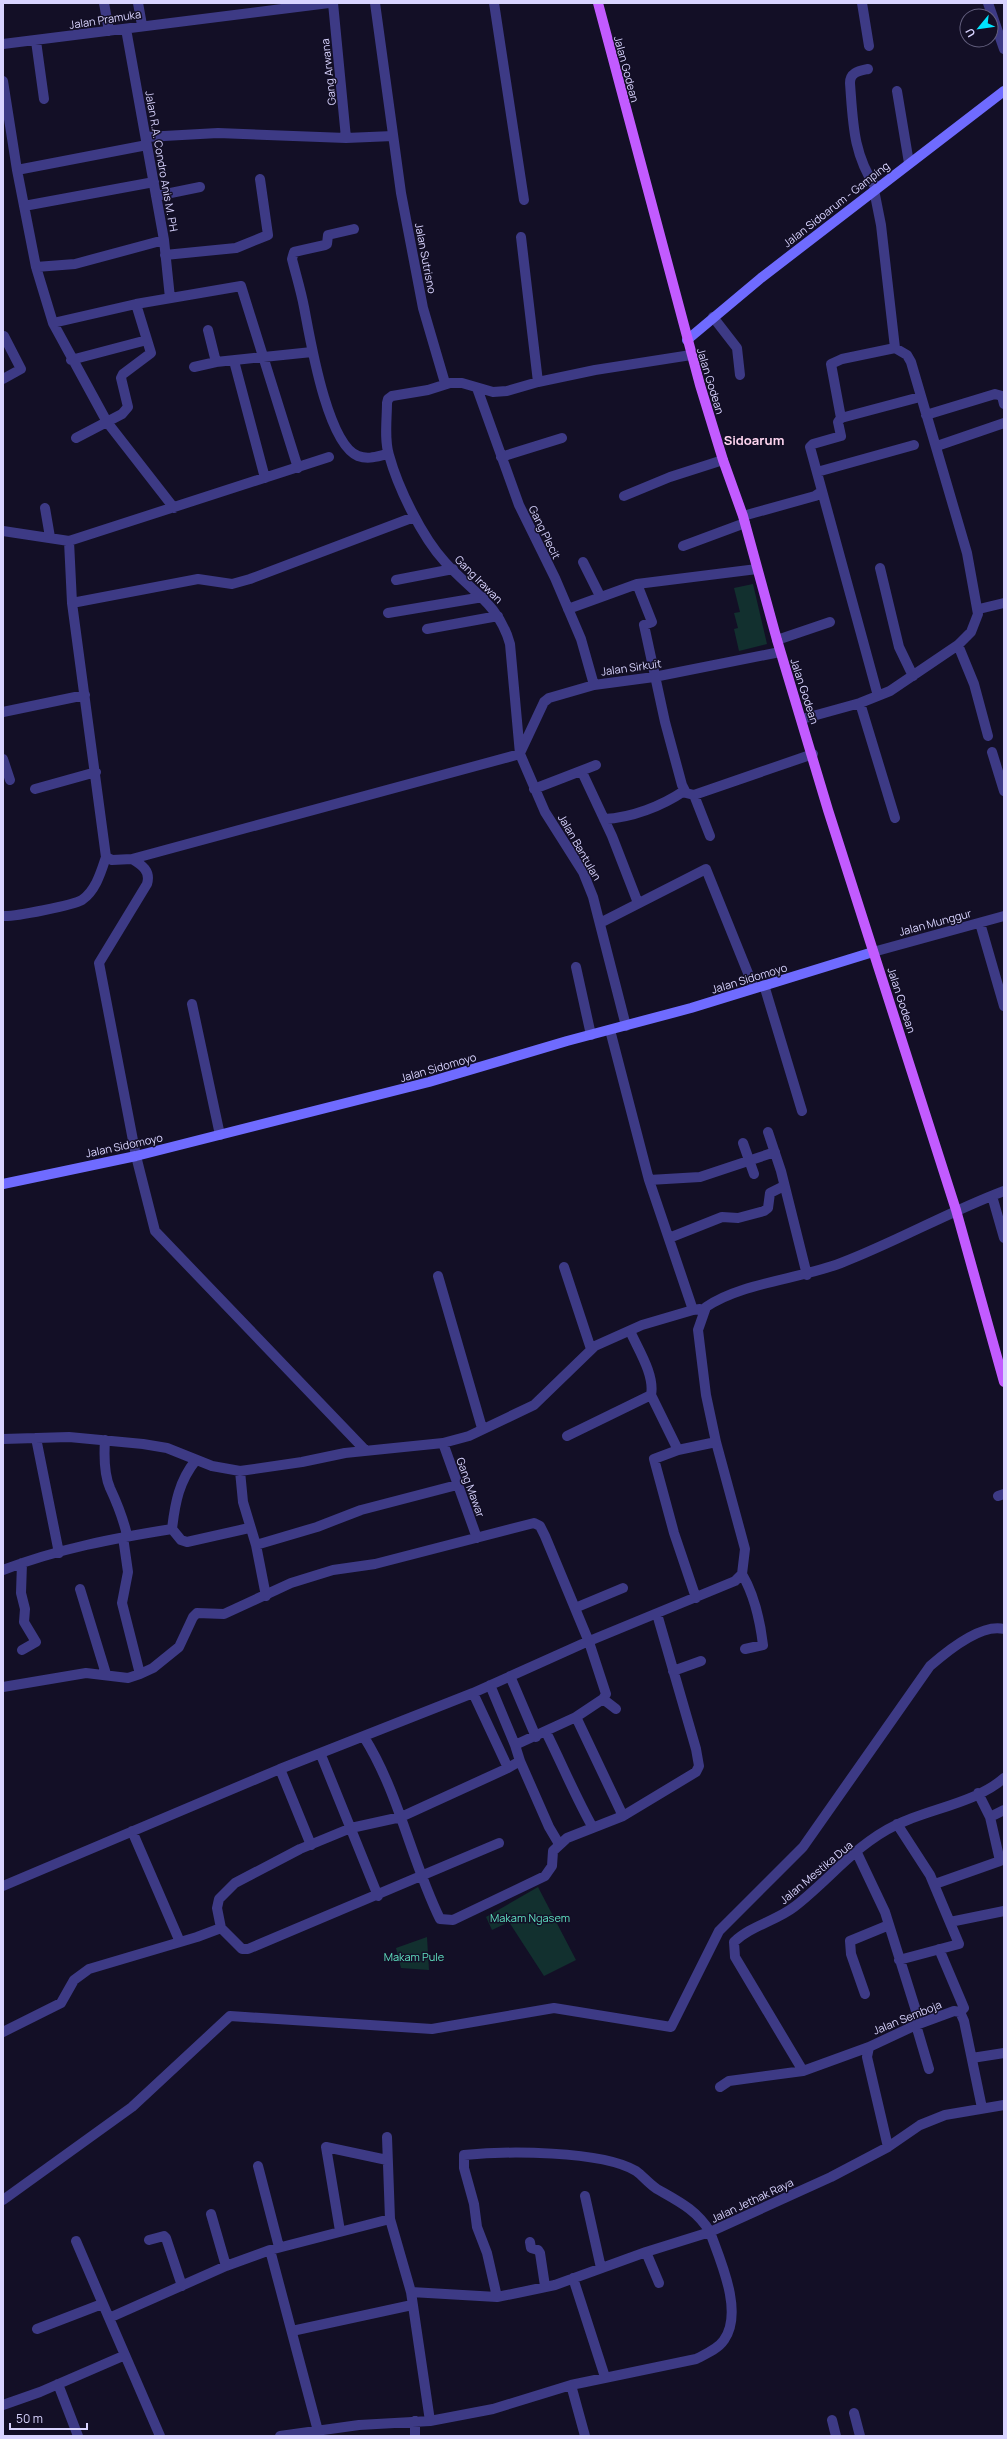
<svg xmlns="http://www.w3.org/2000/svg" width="1007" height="2439" viewBox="0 0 1007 2439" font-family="Manrope,sans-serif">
	<rect width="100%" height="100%" fill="#130f26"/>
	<!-- green -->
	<path fill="#12302f" d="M753 584 767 644 739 651 734 629 738 628 734 613 740 612 734 588Z
		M538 1887 576 1960 544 1976 509 1922 492 1930 486 1917Z
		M427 1937 429 1970 401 1968 396 1948Z"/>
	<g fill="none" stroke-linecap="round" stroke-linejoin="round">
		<!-- street -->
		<path stroke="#3d3a85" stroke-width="10" d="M104 3 109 31
			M138 3 142 25
			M333 3 346 138
			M375 3 401 193 423 308 445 383
			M494 3 524 200
			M862 3 869 46
			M988 3 1004 49
			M126 29 164 240 170 298
			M36 41 44 99
			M3 44 329 3
			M868 69C859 71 850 72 850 83 853 123 853 154 876 188
			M3 81 17 170 36 267 53 323 107 422 174 508
			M897 91 909 163
			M146 137 218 133 346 138 393 136
			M17 170 147 145
			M156 196 200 187
			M24 206 154 182
			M354 229 328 235 327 244 325 245 294 252 292 259C296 275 301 291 304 307 310 338 327 444 358 456 369 460 378 456 388 454
			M521 237 538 382
			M165 255 236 248 268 235 260 179
			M36 267 75 264 164 240
			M713 317 737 348 740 375
			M53 323 136 304 241 286 298 468
			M208 330 216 362
			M71 360 147 340
			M234 361 265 478
			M194 367 216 362 312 352
			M3 379 21 369 4 336
			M477 388 519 505 555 578 581 639 594 685
			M926 415 995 394 1002 396 1004 404
			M841 418 831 364 842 359 895 348
			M76 438 122 414 128 407 121 378 123 374 151 353 136 304
			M937 446 1004 423
			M501 457 562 438
			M817 472 914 445
			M624 496 670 477 723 460
			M45 508 50 537
			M743 516 815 496 821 492
			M3 531 69 541 329 457
			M69 541 72 603 106 857
			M683 546 745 523
			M583 562 600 596
			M880 568 899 647 913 676
			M396 580 453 569
			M637 584 652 622 644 625 665 722 682 785 686 793 694 795 813 754
			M72 603 198 579 232 584 250 579 414 517
			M568 609 637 584 757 569
			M979 609 1004 603
			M388 613 483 597
			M427 629 498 616
			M777 640 830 622
			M958 645 974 684 988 736
			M878 696 810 447 813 444 841 436 838 422 841 418 920 397
			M860 703 895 818
			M3 712 85 695
			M802 719 860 703 890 691 958 645 971 632 978 614 967 553 911 362 907 355 895 348 881 225 874 190
			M521 751 544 702 549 698 594 685 654 677 780 652
			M992 752 1004 791
			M3 759 10 780
			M582 772 612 836 638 903
			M35 789 96 772
			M534 789 596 765
			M694 795 710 836
			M604 819C631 818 662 806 684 791
			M132 859C142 865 151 871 147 884L99 963 136 1156 155 1231 366 1451
			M3 916C14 917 74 905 82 900 96 890 101 872 106 857L112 860 132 859 520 754
			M600 923 706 869 754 988
			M980 923 1004 1006
			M873 952 1004 916
			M576 967 591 1035
			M764 985 802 1111
			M192 1004 220 1135
			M626 1026 593 897 583 872 545 812 520 754 510 644C499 604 471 591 445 562 422 537 398 488 389 455 384 440 387 419 387 403L388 399 392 396 428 390 450 383H462L493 392 507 391 538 382 595 370 691 355
			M610 1030 649 1180 693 1310 700 1309
			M768 1132 781 1171 807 1275
			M743 1143 754 1174
			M649 1180 700 1177 775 1152
			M992 1196 1004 1238
			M669 1238 722 1217 738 1218 764 1211 768 1208 770 1193 784 1186
			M564 1267 591 1349
			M438 1276 482 1428
			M651 1395 678 1450
			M567 1436 651 1395C655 1375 638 1349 630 1331
			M36 1438 59 1553
			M3 1439 69 1437 143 1444 167 1448 212 1466 240 1471 302 1462 345 1453 443 1443 469 1436 534 1405 595 1346 642 1325 693 1310
			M105 1440C104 1455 104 1474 110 1488 117 1503 123 1518 127 1535
			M443 1443 477 1538
			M240 1471 243 1502 256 1545 266 1596
			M998 1496 1004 1494
			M172 1529 181 1540 187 1542 249 1528
			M123 1537 128 1572 122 1603 140 1674
			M256 1545 317 1527 361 1510 457 1485
			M22 1563 21 1593 25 1609 24 1622 36 1642 22 1650
			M3 1570C57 1549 115 1538 172 1529 175 1503 179 1481 196 1460
			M742 1574C755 1596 760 1620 763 1645L745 1649
			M80 1589 106 1674
			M696 1598 674 1533 654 1459 678 1450 716 1442
			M575 1608 623 1588
			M673 1671 701 1661
			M510 1676 536 1737
			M490 1685 515 1745
			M3 1687 86 1673 128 1678 140 1674 153 1668 179 1647 193 1617 197 1613 224 1614 291 1583 333 1570 375 1564 534 1523 540 1526 545 1536 589 1642 606 1694 603 1699 576 1717 623 1816
			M603 1699 616 1709
			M546 1732C562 1764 575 1796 593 1828
			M364 1737C399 1793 411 1860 440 1919L453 1920 545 1876 552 1866 553 1851 567 1838 623 1816 696 1772 699 1766 696 1749 657 1614
			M321 1755 378 1896
			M520 1761 549 1827 559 1844
			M508 1768 520 1761 515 1745 576 1717
			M280 1769 311 1845
			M990 1817 1004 1810
			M897 1824 930 1875 959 1944 899 1960
			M132 1831 180 1942
			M857 1853 885 1912 917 2014 916 2025 929 2069
			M935 1884 1000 1861 990 1817 978 1793
			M3 1886 280 1769 473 1693 582 1644 735 1581 742 1574 745 1549 716 1442 706 1395 698 1330 706 1307C740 1283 800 1279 841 1263 896 1242 948 1212 1004 1191
			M950 1922 1004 1911
			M221 1928 217 1908 219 1899 235 1883 300 1849 351 1828 401 1817 508 1768 473 1693
			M939 1949 964 2008 960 2012
			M865 1994 851 1954 850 1941 889 1925
			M3 2032 61 2003 74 1980 89 1969 197 1937 221 1928 242 1949H248L499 1843
			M972 2058 1004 2053
			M803 2071 735 1957 734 1942C750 1926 776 1921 794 1907 828 1881 856 1844 896 1825 928 1809 976 1803 1004 1778
			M720 2087 729 2081 803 2071 869 2047
			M387 2137 390 2219 411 2292 430 2421
			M888 2147 867 2057 869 2047 916 2025 954 2011 960 2012 964 2021 982 2108
			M258 2166 279 2247
			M585 2196 601 2268
			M3 2200 132 2107 230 2016 432 2029 554 2008 671 2027 719 1931 803 1847 930 1666C946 1652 981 1623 1004 1629
			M211 2214 226 2266
			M340 2231 326 2147 387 2160
			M149 2240 164 2236 166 2238 182 2286
			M76 2241 109 2318
			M530 2242 531 2248 538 2250 540 2253 545 2286
			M270 2250 318 2431
			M646 2252 659 2283
			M573 2278 605 2377
			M411 2292 497 2297 517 2293 555 2285 646 2252 710 2232C697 2210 678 2201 657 2189 649 2184 643 2176 636 2171 601 2150 505 2151 464 2155V2168L474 2204 477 2227 487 2253 497 2297
			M37 2329 102 2304
			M292 2331 412 2305
			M58 2384 78 2436
			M571 2385 585 2436
			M3 2405 40 2392 123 2356
			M854 2413 860 2436
			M832 2420 836 2436
			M415 2421V2436
			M160 2436 109 2318 226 2266 270 2250 390 2219
			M280 2436 359 2425 430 2421 493 2409 571 2385 696 2359C706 2354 718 2349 724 2340 744 2312 720 2260 710 2232L831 2177 888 2147 920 2125 945 2115 1004 2105"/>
		<!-- secondary -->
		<path stroke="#6f6bff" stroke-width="10" d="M687 340 761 278 1004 91
			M3 1184 136 1156 429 1082 567 1041 691 1008 873 952"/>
		<!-- primary -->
		<path stroke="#c25bff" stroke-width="10" d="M598 3 700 385 723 460 743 516 777 640 828 810 956 1210 1004 1382"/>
	</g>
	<g text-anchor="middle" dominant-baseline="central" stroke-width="3" stroke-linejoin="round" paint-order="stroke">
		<!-- street labels -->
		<g font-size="11" fill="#d9d4ff" stroke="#130f26">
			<text transform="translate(105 19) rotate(-9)">Jalan Pramuka</text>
			<text transform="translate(627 69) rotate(75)">Jalan Godean</text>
			<text transform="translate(328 72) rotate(-96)">Gang Arwana</text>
			<text transform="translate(162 161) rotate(80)">Jalan R.A. Condro Anis M. PH</text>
			<text transform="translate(836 204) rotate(-38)">Jalan Sidoarum - Gamping</text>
			<text transform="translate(426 258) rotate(79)">Jalan Sutrisno</text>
			<text transform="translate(711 381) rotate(73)">Jalan Godean</text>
			<text transform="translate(545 532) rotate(64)">Gang Plecit</text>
			<text transform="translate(479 579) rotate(45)">Gang Irawan</text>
			<text transform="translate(631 667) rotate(-8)">Jalan Sirkuit</text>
			<text transform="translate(805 691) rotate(72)">Jalan Godean</text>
			<text transform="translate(580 847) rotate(60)">Jalan Bantulan</text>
			<text transform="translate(935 922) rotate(-15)">Jalan Munggur</text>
			<text transform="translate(749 978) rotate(-17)">Jalan Sidomoyo</text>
			<text transform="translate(902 1000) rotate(72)">Jalan Godean</text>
			<text transform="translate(438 1067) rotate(-16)">Jalan Sidomoyo</text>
			<text transform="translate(124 1145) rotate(-12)">Jalan Sidomoyo</text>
			<text transform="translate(471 1487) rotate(70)">Gang Mawar</text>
			<text transform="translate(816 1872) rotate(-40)">Jalan Mestika Dua</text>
			<text transform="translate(907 2017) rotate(-22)">Jalan Semboja</text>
			<text transform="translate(752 2200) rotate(-25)">Jalan Jethak Raya</text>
		</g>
		<!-- park labels -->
		<g font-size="11" fill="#5fe0c0" stroke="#130f26">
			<text x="530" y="1917">Makam Ngasem</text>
			<text x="414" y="1956">Makam Pule</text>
		</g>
		<!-- quarter labels -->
		<g font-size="13" font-weight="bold" fill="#ffd6f0" stroke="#130f26">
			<text x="754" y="440">Sidoarum</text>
		</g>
	</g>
	<!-- border -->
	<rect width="1007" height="2439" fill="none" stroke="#d9d4ff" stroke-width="8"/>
	<!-- north arrow -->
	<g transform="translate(979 28) rotate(241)"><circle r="19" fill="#130f26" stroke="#625e7d"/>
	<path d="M0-3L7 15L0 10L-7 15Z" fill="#00e5ff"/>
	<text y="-6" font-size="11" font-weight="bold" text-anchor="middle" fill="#d9d4ff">U</text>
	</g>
	<!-- scale -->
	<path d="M10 2423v6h77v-6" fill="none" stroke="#d9d4ff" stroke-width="2"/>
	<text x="16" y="2423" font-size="12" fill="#d9d4ff" stroke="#130f26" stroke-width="3" paint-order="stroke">50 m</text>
</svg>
